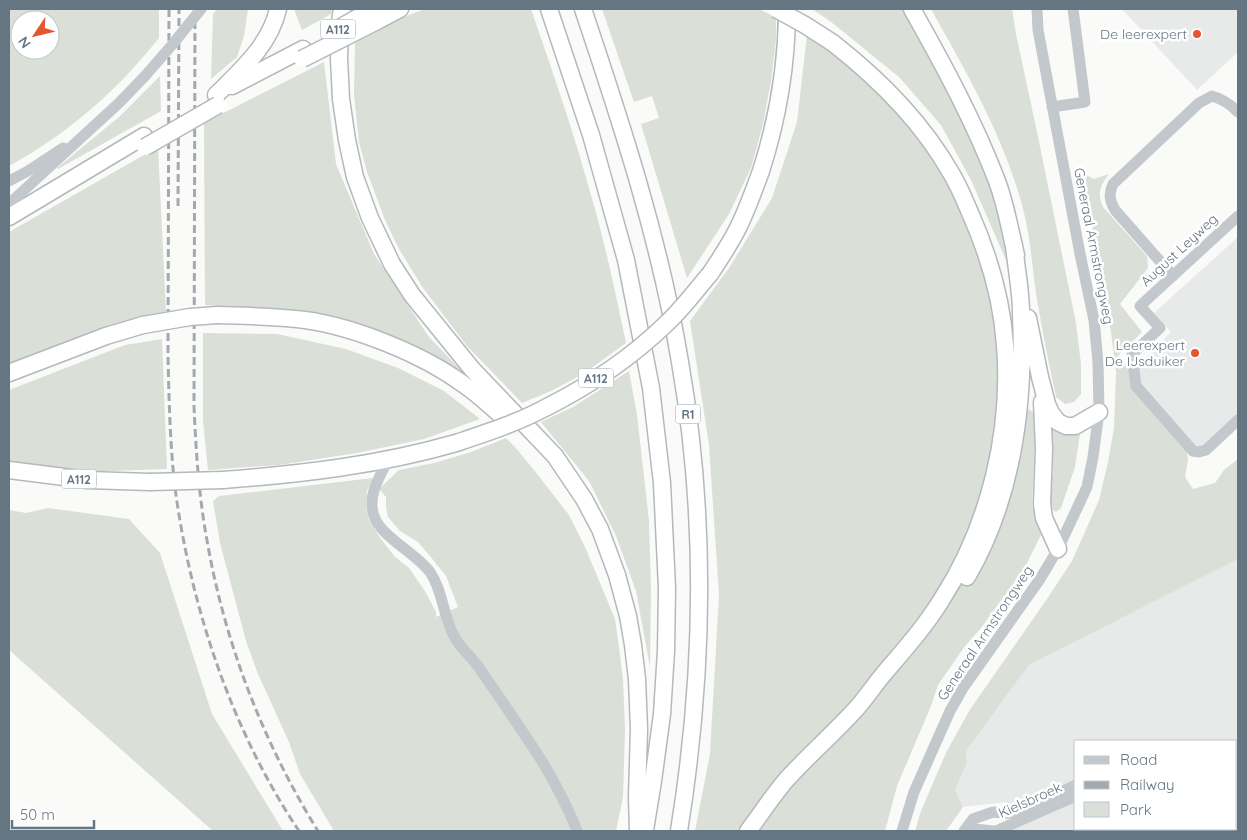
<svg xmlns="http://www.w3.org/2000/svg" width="1247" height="840" viewBox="0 0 1247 840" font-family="Quicksand,sans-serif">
	<rect width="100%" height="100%" fill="#fafaf8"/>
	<!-- built -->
	<path fill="#e8e9e9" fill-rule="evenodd" d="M1122 9H1238V52L1197 90Z
		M1238 237V415L1205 446 1194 448 1131 374 1171 332 1154 313Z
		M1238 559V831H1015L1006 802 963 807 955 790 967 763 966 751 1029 665ZM1076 741H1236V829H1076Z"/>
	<!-- green -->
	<path fill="#dadfd7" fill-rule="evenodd" d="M9 9H159V38C144 56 129 74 112 90 82 119 46 146 9 166ZM20 20H50V50H20Z
		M217 9H248L244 36 237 57 211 79 213 14Z
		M294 9H332L331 14 302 30Z
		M425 9H531C553 73 575 136 593 202 606 248 616 295 626 343L583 374 551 391 522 403 467 346 423 288 399 249 385 220 367 172 359 142 354 95 355 43 409 15Z
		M602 9H759L776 17V39L771 81 763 124 751 168 729 214 687 278 641 124 659 118 652 96 634 102Z
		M812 9H902L959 109 988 174 1016 283 971 180 941 125 899 77 830 21Z
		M931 9H1012L1016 34 1037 132 1076 323 1081 364V394L1074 402 1065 404 1056 397C1050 369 1044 340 1039 311 1033 280 1032 248 1025 217 1008 144 967 73 931 9Z
		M807 35 833 54 873 85 923 146 963 209 992 291 999 386 1036 415 1032 505 1041 535 1024 569 981 628 965 646 938 685 931 706 897 786 885 831H695L710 754 719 595 709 445 690 321 729 268 772 198 797 122Z
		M324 62 336 164 374 254 429 337 483 393 441 361 359 324 286 311 205 305 204 123Z
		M160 76 161 111 58 169 57 168 119 117Z
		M158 147 166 312 114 324 9 366V232Z
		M1083 173 1094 179 1109 174C1100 186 1097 193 1103 207L1147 256 1148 268 1120 304 1142 332 1118 356 1129 368 1186 447 1188 459 1185 477 1193 489 1215 483 1224 470 1238 459V559L1029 665 966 751 967 763 955 790 963 807 946 831H915L921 811 936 776 947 751 969 711 1049 596 1072 561 1099 500 1108 462 1114 428 1116 372 1111 332Z
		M203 333 277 334 346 349 398 368 444 391 480 419 424 439 357 453 279 465 208 470 203 421Z
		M162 339 167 469 81 472 9 464V390L125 345Z
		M629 371 637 415 649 521 651 588 650 667 636 591 616 536 589 481 541 422 573 407Z
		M1051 429C1062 433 1070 436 1080 434L1075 467 1061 508 1056 512 1053 510 1050 502V488L1053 473Z
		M506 438 515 447 534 470 569 515 585 547 615 619 619 647 623 680 625 729 623 797 616 831H334L300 774 289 742 258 674 246 641 220 543 213 501 219 496 373 478 367 491 366 508 369 520 381 539 395 557 409 568 425 591 436 612V617L458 607 446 576 430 556 418 542 400 531 388 517 386 507V497L379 489 399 470 434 463 471 452Z
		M48 508 129 519 160 553 212 714 283 831H213L9 650V510L26 513Z"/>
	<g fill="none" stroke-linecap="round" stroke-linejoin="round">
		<defs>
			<path id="highway" d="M342 9 340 22 339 59 341 99 347 140 355 177 370 218 392 264 412 295 472 369 555 456 584 499 600 529 617 575 628 616 633 645 637 679 639 729 637 797 638 831
				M549 9 591 135 626 260 651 388 662 483 667 588 666 651 662 714 653 781 645 830
				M583 9C622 125 660 241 680 362 707 517 704 676 679 831
				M912 9C943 64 974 121 997 181 1006 205 1010 230 1016 255
				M377 21 400 9
				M232 86 303 49
				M216 95C241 70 270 45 278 9
				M9 217 144 136
				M710 274C720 259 730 244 738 228 747 210 754 190 761 171 778 118 787 64 787 9
				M217 315C246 316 275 316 305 320 355 327 422 354 463 384 479 395 493 408 507 421
				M1028 318 1040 377 1047 404 1051 413 1058 422 1066 426H1075L1099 412
				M9 373 106 336 143 325
				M1042 402 1044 449 1042 504 1044 518 1058 549
				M9 470 88 480 150 482
				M223 480C302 474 380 465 456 443
				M967 577C1013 498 1025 404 1021 313 1021 290 1016 267 1014 245
				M748 831C761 814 773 795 787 779 809 755 834 733 856 709 865 699 873 687 882 676 903 651 925 627 942 599 989 526 1012 432 1005 345 1002 301 989 256 971 215 965 201 959 186 951 173 922 122 879 79 833 43"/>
		</defs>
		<!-- highway casing -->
		<use href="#highway" stroke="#b4b9bd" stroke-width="19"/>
		<!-- minor -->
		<path stroke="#c3c8cc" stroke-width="11" d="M1052 107 1085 102 1073 9
			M9 181 28 171 63 148
			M10 203 119 103 145 76
			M1238 216 1140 306 1160 328 1132 354 1136 386 1193 451 1199 452 1206 450 1238 420
			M1173 276 1115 210C1110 201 1108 194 1113 184L1199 103 1212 96C1223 99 1230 104 1238 112
			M388 460C379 478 367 496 374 516 381 537 416 553 430 572 443 591 443 616 454 636 460 648 472 657 480 669 501 700 523 731 543 763 556 785 568 807 577 831
			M1200 829 1201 831
			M902 831 914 792 950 711 963 688 1040 579 1058 549 1087 487 1093 457 1099 412 1098 362 1094 320 1080 254 1038 30 1037 9
			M964 831 973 819 993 812 1014 814 1076 785
			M970 831 975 829 993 831
			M996 831 1076 796"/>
		<!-- highway -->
		<use href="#highway" stroke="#fff" stroke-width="16"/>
		<!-- rail -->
		<path stroke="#a2aab0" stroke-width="3" stroke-dasharray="8 4" stroke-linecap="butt" d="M169 9 168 356C169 400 170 445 175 488 191 608 232 731 299 831
			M195 9 194 406C196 453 199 499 208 546 226 646 264 744 318 831
			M178 206 179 9"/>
		<defs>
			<path id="highway-bridge" d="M776 9 805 25 833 43
				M334 31 373 9
				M302 59 377 21
				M145 147 218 105
				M143 325 190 317 217 315
				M456 443C486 433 517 423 545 408 589 386 632 357 667 323 683 308 696 290 710 274
				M150 482 223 480"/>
		</defs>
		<!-- highway-bridge casing -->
		<use href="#highway-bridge" stroke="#b4b9bd" stroke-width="19" stroke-linecap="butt"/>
		<!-- minor-bridge -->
		<path stroke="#c3c8cc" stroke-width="11" d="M145 76 172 45 201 9"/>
		<!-- highway-bridge -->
		<use href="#highway-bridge" stroke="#fff" stroke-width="16"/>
	</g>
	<!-- markers -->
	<g fill="#e4572e" stroke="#fff" stroke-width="2">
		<circle cx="1197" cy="34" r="5"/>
		<circle cx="1195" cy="353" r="5"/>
	</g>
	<g text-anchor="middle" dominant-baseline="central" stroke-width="5" stroke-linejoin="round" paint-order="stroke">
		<!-- shield labels -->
		<g fill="#fff" stroke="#939fa8" stroke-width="1">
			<rect x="320.5" y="19.5" width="35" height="19" rx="4"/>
			<rect x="578.5" y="368.5" width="35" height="19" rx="4"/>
			<rect x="675.5" y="404.5" width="25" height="19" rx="4"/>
			<rect x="61.5" y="469.5" width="35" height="19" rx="4"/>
		</g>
		<g font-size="12" font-weight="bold" fill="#657683">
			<text x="338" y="29">A112</text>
			<text x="596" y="378">A112</text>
			<text x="688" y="414">R1</text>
			<text x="79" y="479">A112</text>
		</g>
		<!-- poi labels -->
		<g font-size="14" fill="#657683" stroke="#fff" text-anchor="end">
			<text x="1187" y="34">De leerexpert</text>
			<text x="1185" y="345">Leerexpert<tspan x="1185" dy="16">De IJsduiker</tspan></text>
		</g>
		<!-- street labels -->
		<g font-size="14" fill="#657683" stroke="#fff">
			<text transform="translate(1094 246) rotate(79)">Generaal Armstrongweg</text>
			<text transform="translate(1179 250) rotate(-43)">August Leyweg</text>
			<text transform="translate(985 633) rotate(-56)">Generaal Armstrongweg</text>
			<text transform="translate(1030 800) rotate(-24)">Kielsbroek</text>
		</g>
	</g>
	<!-- border -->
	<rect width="1247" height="840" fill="none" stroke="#657683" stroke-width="20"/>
	<!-- legend -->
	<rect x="1074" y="740" width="162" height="90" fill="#ffffff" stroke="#c1c8cd"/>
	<rect x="1084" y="756" width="25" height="8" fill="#c3c8cc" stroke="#c1c8cd"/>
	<text x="1120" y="765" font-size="15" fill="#657683">Road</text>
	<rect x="1084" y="781" width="25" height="8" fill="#a2aab0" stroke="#c1c8cd"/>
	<text x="1120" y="790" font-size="15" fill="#657683">Railway</text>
	<rect x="1084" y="802" width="25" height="15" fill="#dadfd7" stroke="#c1c8cd"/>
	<text x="1120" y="815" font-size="15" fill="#657683">Park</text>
	<!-- north arrow -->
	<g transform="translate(35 35) rotate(235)"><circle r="24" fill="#ffffff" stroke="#c1c8cd"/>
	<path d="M0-4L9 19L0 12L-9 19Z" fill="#e4572e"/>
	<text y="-8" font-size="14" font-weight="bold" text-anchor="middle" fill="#657683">N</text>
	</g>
	<!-- scale -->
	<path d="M12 820v8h82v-8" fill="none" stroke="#657683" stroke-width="2.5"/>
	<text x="20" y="820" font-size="15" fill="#657683" stroke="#ffffff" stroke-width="4" paint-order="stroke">50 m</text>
</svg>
